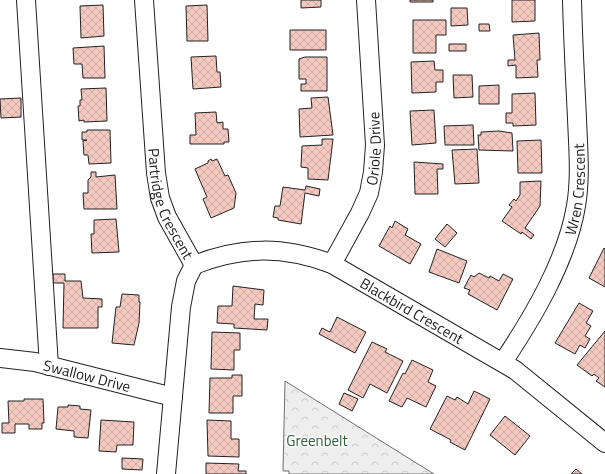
<svg xmlns="http://www.w3.org/2000/svg" width="605" height="474" viewBox="0 0 605 474" font-family="'Titillium Web',sans-serif">
	<defs>
		<pattern id="forest-crowns" width="20" height="18" patternUnits="userSpaceOnUse"><rect width="20" height="18" fill="#eee"/><path d="M2 6a3 3 0 1 1 6 0M12 15a3 3 0 1 1 6 0" fill="none" stroke="#ccc"/></pattern>
		<pattern id="building-cross-hatch" width="8" height="8" patternUnits="userSpaceOnUse"><rect width="8" height="8" fill="#f3c9c0"/><path d="M0 0l8 8M0 8l8-8" fill="none" stroke="#d0aca5"/></pattern>
	</defs>
	<rect width="100%" height="100%" fill="#fff"/>
	<!-- forest -->
	<path fill="url(#forest-crowns)" stroke="#6f6f6f" d="M285 381 434 474H289V471H283Z"/>
	<!-- building -->
	<path fill="url(#building-cross-hatch)" stroke="#222" d="M301 0H321V7L301 8Z
		M410 0H433V2H410Z
		M512 0H535V21L512 22Z
		M103 5 104 36 81 38 80 6Z
		M207 5 208 41H187L186 6Z
		M451 8H467L468 25 451 26Z
		M413 20H446V35H436V53H413Z
		M479 24H489L490 31H479Z
		M290 30H326V50H290Z
		M539 33 540 60H537L538 77 516 78V65L508 66V60H515L513 35Z
		M449 44H466V51H449Z
		M104 46 105 78H83L82 64H74L73 48Z
		M216 56 217 72H220L221 87 193 89 191 57Z
		M305 57H327V91H301V84H306V79H299V59Z
		M434 61 435 70H443V82H436V92L412 93 411 62Z
		M453 75H472L473 97 454 98Z
		M499 85V104H479V86Z
		M106 88 107 121 84 122V120L79 121 78 106H80V100H82L81 89Z
		M535 93 536 125 513 126V123H506V113H512V94Z
		M328 97 333 135 300 137 299 109 312 108 311 98Z
		M21 98V117L1 118 0 99Z
		M434 110 436 143 412 145 410 111Z
		M216 112 217 123 223 122V129H228L229 142H224V144H190V135H196L195 113Z
		M473 125 474 145H445L444 126Z
		M87 130H110L111 163 89 164 88 155H84L83 141 87 140H82V132H87Z
		M499 131 512 133 513 151 479 150 478 135H481V132Z
		M322 139H333L328 180 308 179V168L301 167 302 146 322 145Z
		M541 140 542 173H518L517 141Z
		M477 149 479 183 455 184 452 150Z
		M211 159 212 161 217 159 225 176 228 175 236 193 234 208 211 218 203 199 207 197 195 169 208 163V161Z
		M414 162 443 164V169H437L438 194H415Z
		M91 172H96V177L115 175 117 209H84L83 193H88V180L91 177Z
		M541 181 540 206 525 228 534 235 531 239 522 232 521 234 502 221 512 207 509 205 514 199 516 201 520 195V182Z
		M306 186 320 189 319 196 305 193 301 224 278 220V218L273 217 275 206H280L283 187 305 190Z
		M116 219 119 252 92 253 91 234H94V220Z
		M395 221 408 229 405 235 421 244 410 264 379 246 390 226 392 228Z
		M447 224 457 233 445 247 435 239Z
		M604 248 605 249V287L589 278Z
		M437 249 467 261 459 283 429 272Z
		M479 273 489 278 490 276 499 281 503 274 513 279 497 310 468 294 470 290 464 288 471 275 474 277Z
		M53 274H65V281H81L83 298 102 299V307H98V328H63L64 283H53Z
		M233 286 264 290 263 305 255 304 254 319H268L267 330 234 328V324L217 323 218 306H232Z
		M122 294 139 295V302H140L139 323 134 345 112 343 116 307H120Z
		M579 303 593 311 586 323 591 326 585 336 590 339 585 348 580 345 575 354 555 343Z
		M337 317 366 332 355 353 319 334 322 328 330 332Z
		M605 331V387L596 381 599 378 594 374 592 376 577 365Z
		M212 332 240 333V350H234V370L211 369Z
		M372 342 387 349 385 352 403 361 387 393 370 384 363 398 348 390Z
		M412 360 433 370 428 382 436 386 426 407 407 398 402 407 389 401 403 373 405 374Z
		M232 375H242V396H233V413H209L210 378H232Z
		M474 391 490 399 465 450 450 442 451 440 430 429 447 396 455 400 457 397 468 404Z
		M344 393 358 399 352 411 339 404Z
		M24 399H43L44 423H42V429H29V424H15V433H2V423H9L8 401H24Z
		M68 405 80 406V409L91 410 88 438 74 437V431L56 429 58 407H68Z
		M505 416 530 436 515 455 490 435Z
		M101 420 134 422 133 445H117L116 452 99 451Z
		M207 420 231 421V439H239V457L208 456Z
		M122 458 143 459 142 470 122 469Z
		M206 463 239 464 238 471H246V474H206Z
		M576 469 582 474H571Z"/>
	<g fill="none" stroke-linecap="round" stroke-linejoin="round">
		<defs>
			<g id="minor">
				<path d="M26 0 49 366"/>
				<path id="s1" d="M144 0 156 173 160 198 167 217 194 265"/>
				<path id="s2" d="M332 264 360 213 369 193 373 172 375 145 366 0"/>
				<path id="s3" d="M194 265C243 246 283 246 332 264L515 370 605 443"/>
				<path id="s4" d="M0 358 35 362 173 397"/>
				<path id="s5" d="M503 362C533 317 567 260 576 206 581 177 578 147 577 118 575 79 573 39 572 0"/>
				<path d="M166 474 181 307 186 281 194 265"/>
			</g>
		</defs>
		<!-- minor casing -->
		<use href="#minor" stroke="#222" stroke-width="20"/>
		<!-- minor -->
		<use href="#minor" stroke="#fff" stroke-width="18"/>
	</g>
	<g text-anchor="middle" dominant-baseline="central" stroke-width="3" stroke-linejoin="round" paint-order="stroke">
		<!-- street labels -->
		<g font-size="15" fill="#222" stroke="#fff">
			<text stroke="none"><textPath href="#s2" startOffset="125">Oriole Drive</textPath></text>
			<text stroke="none"><textPath href="#s5" startOffset="190">Wren Crescent</textPath></text>
			<text stroke="none"><textPath href="#s1" startOffset="207">Partridge Crescent</textPath></text>
			<text stroke="none"><textPath href="#s3" startOffset="234">Blackbird Crescent</textPath></text>
			<text stroke="none"><textPath href="#s4" startOffset="89">Swallow Drive</textPath></text>
		</g>
		<!-- park labels -->
		<g font-size="15" fill="#2f5e38" stroke="#fff">
			<text x="317" y="440">Greenbelt</text>
		</g>
	</g>
</svg>
